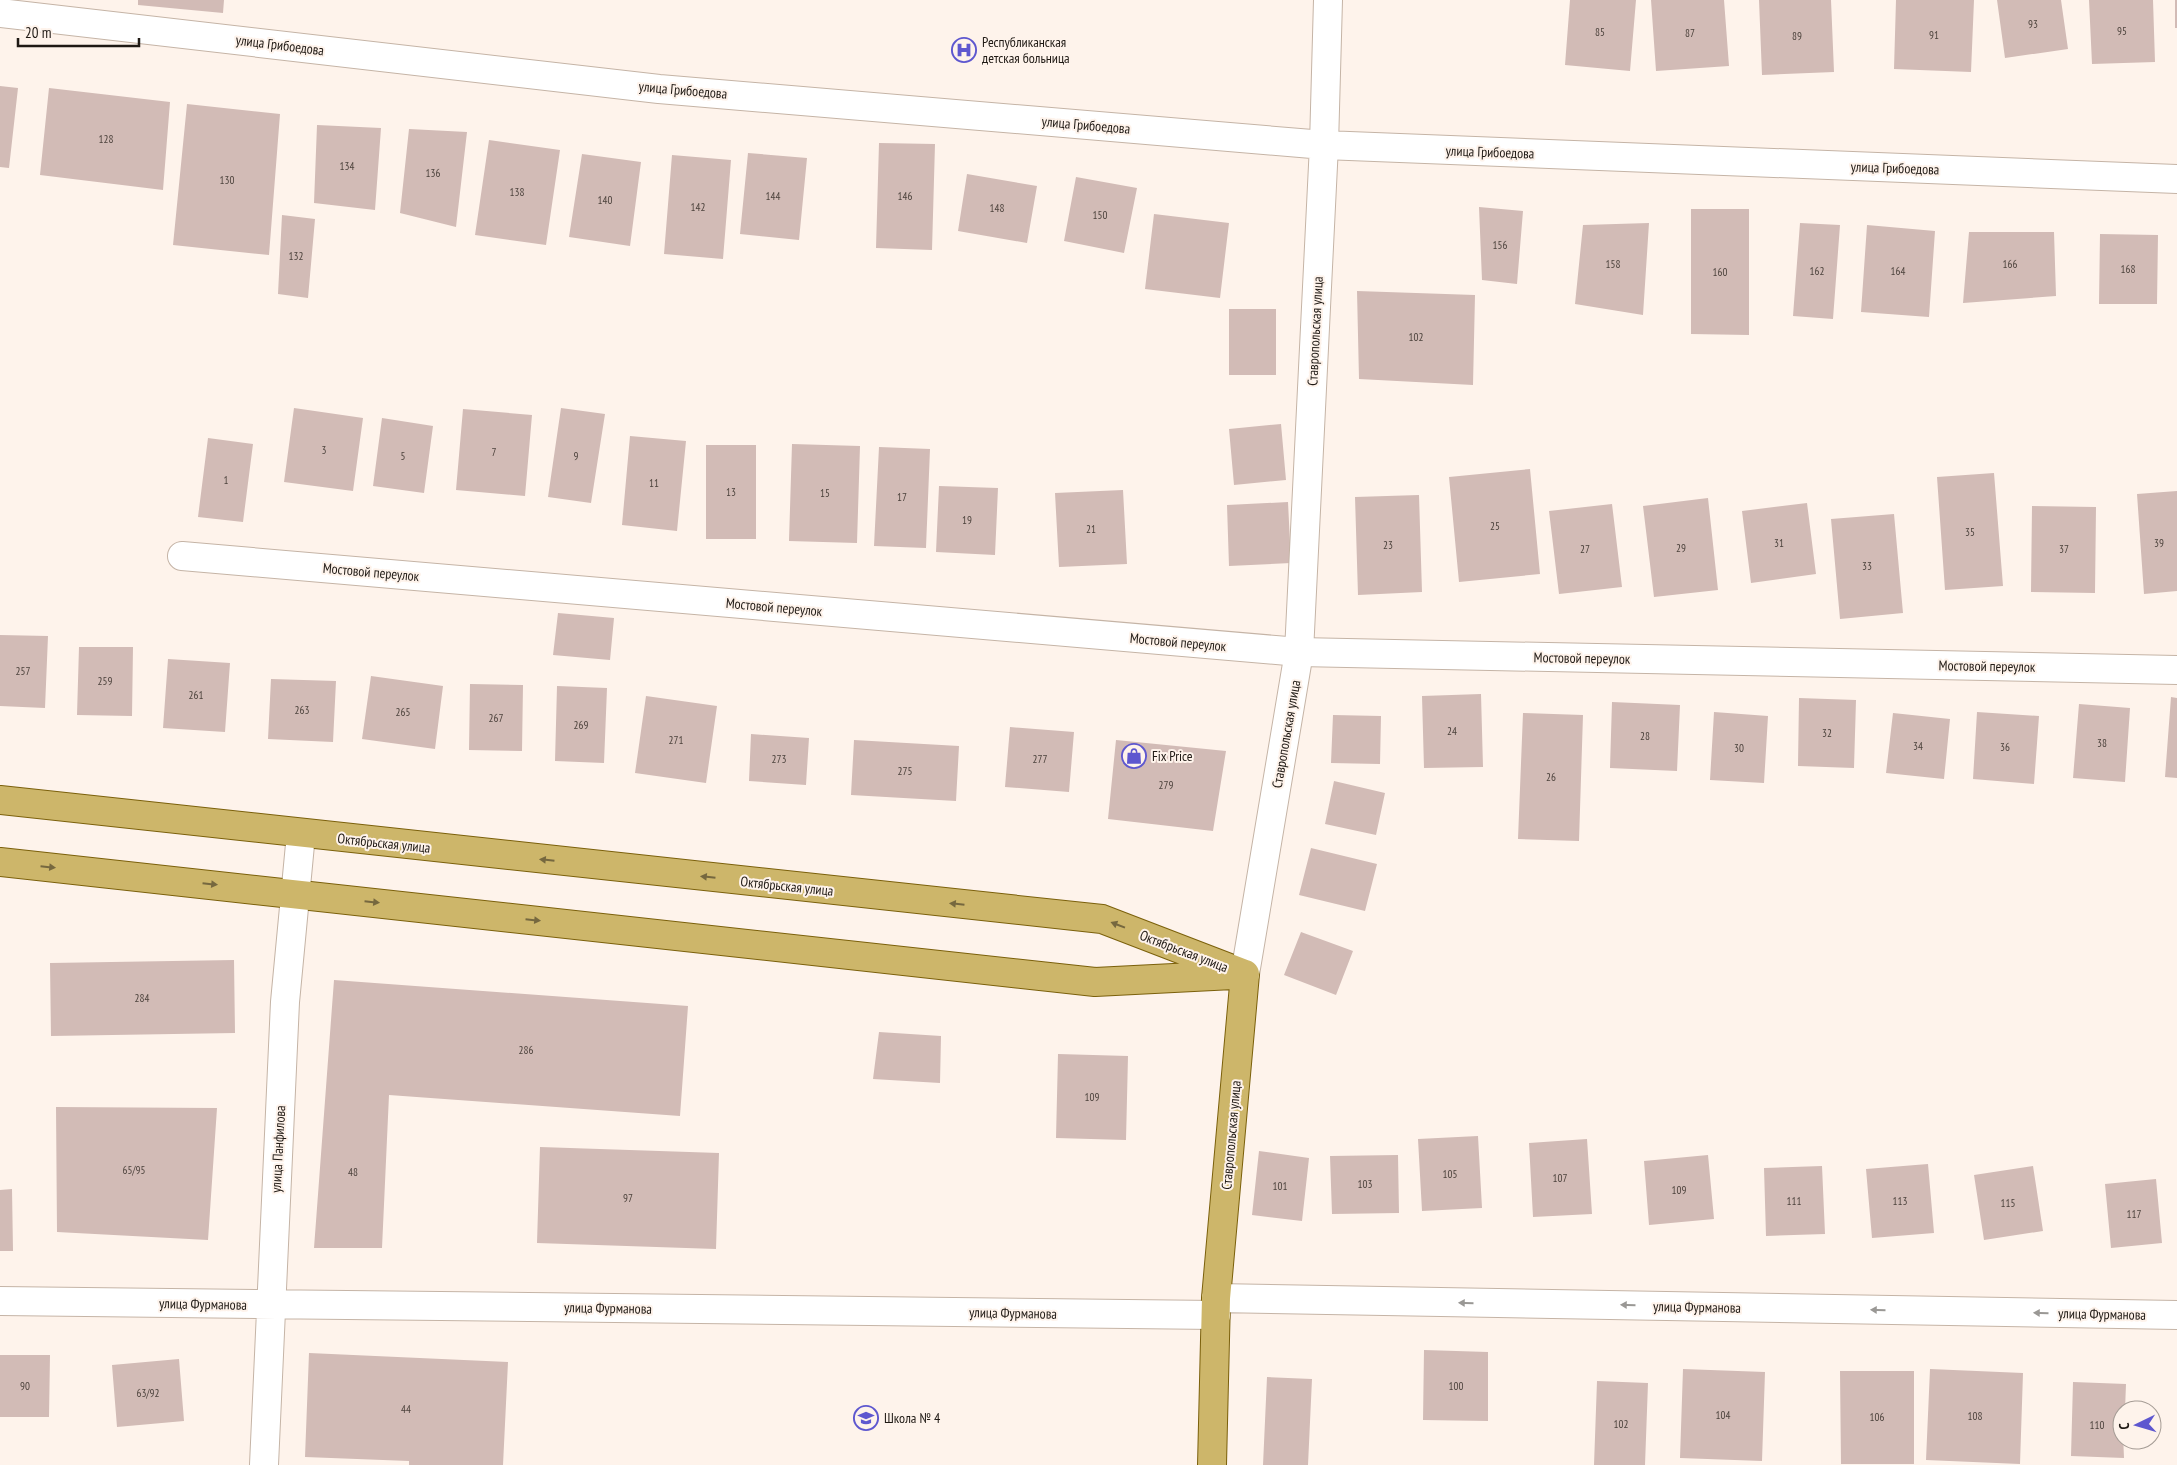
<svg xmlns="http://www.w3.org/2000/svg" width="2177" height="1465" viewBox="0 0 2177 1465" font-family="'PT Sans Narrow',sans-serif">
	<rect width="100%" height="100%" fill="#fef3eb"/>
	<!-- building -->
	<path fill="#d2bbb6" d="M138 0H224L223 13 138 5Z
		M1570 0H1636L1630 71 1565 65Z
		M1651 0H1724L1729 66 1656 71Z
		M1759 0H1831L1834 72 1762 75Z
		M1896 0H1974L1971 72 1894 69Z
		M1997 0H2061L2068 49 2005 58Z
		M2089 0H2153L2155 62 2092 64Z
		M2175 0H2177V28H2175Z
		M0 86 18 88 9 168 0 167Z
		M49 88 170 102 163 190 40 175Z
		M187 104 280 114 269 255 173 245Z
		M317 125 381 128 375 210 314 203Z
		M409 129 467 132 456 227 400 213Z
		M489 140 560 150 546 245 475 235Z
		M879 143 935 144 932 250 876 248Z
		M748 153 807 158 799 240 740 234Z
		M582 154 641 162 630 246 569 237Z
		M672 155 731 160 723 259 664 254Z
		M967 174 1037 186 1027 243 958 231Z
		M1076 177 1137 188 1124 253 1064 241Z
		M1479 207 1523 211 1517 284 1482 280Z
		M1691 209H1749V335L1691 334Z
		M1154 214 1229 223 1220 298 1145 289Z
		M282 215 315 219 308 298 278 294Z
		M1649 223 1643 315 1575 304 1583 225Z
		M1800 223 1840 225 1833 319 1793 316Z
		M1867 225 1935 231 1929 317 1861 312Z
		M1969 232H2054L2056 296 1963 303Z
		M2100 234 2158 235 2157 304H2099Z
		M1357 291 1475 295 1473 385 1359 379Z
		M1229 309H1276V375H1229Z
		M294 408 363 418 353 491 284 482Z
		M561 408 605 414 591 503 548 497Z
		M463 409 532 415 525 496 456 490Z
		M382 418 433 426 424 493 373 486Z
		M1281 424 1286 480 1234 485 1229 429Z
		M630 436 686 441 677 531 622 525Z
		M208 438 253 444 243 522 198 517Z
		M792 444 860 446 857 543 789 541Z
		M706 445H756V539H706Z
		M879 447 930 449 926 548 874 546Z
		M1530 469 1540 574 1459 582 1449 477Z
		M1994 473 2003 586 1945 590 1937 477Z
		M939 486 998 488 995 555 936 552Z
		M1123 490 1127 564 1059 567 1055 493Z
		M2177 491V591L2144 594 2137 494Z
		M1419 495 1422 592 1358 595 1355 497Z
		M1708 498 1718 590 1654 597 1643 506Z
		M1288 502 1291 563 1229 566 1227 505Z
		M1807 503 1816 574 1751 583 1742 511Z
		M1612 504 1622 587 1559 594 1549 511Z
		M2032 506 2096 507 2095 593 2031 592Z
		M1894 514 1903 613 1840 619 1831 519Z
		M558 613 614 618 610 660 553 655Z
		M0 635 48 636 45 708 0 706Z
		M79 647H133L132 716 77 715Z
		M168 659 230 663 225 732 163 728Z
		M371 676 443 686 435 749 362 739Z
		M271 679 336 681 333 742 268 739Z
		M470 684 523 685 522 751 469 750Z
		M557 686 607 688 604 763 555 761Z
		M1481 694 1483 767 1424 768 1422 696Z
		M646 696 717 706 706 783 635 773Z
		M2171 697 2177 698V778L2165 777Z
		M1799 698 1856 700 1854 768 1798 766Z
		M1612 702 1680 705 1677 771 1610 768Z
		M2079 704 2130 708 2125 782 2073 778Z
		M1714 712 1768 716 1764 783 1710 780Z
		M1977 712 2039 716 2034 784 1973 779Z
		M1523 713 1583 715 1579 841 1518 839Z
		M1893 713 1950 719 1944 779 1886 773Z
		M1333 715 1381 716 1380 764 1331 763Z
		M1010 727 1074 732 1069 792 1005 787Z
		M751 734 809 738 806 785 749 781Z
		M854 740 959 746 956 801 851 795Z
		M1116 740 1226 751 1213 831 1108 819Z
		M1334 781 1385 793 1376 835 1325 824Z
		M1311 848 1377 864 1365 911 1299 895Z
		M1301 932 1353 951 1336 995 1284 975Z
		M234 960 235 1033 51 1036 50 963Z
		M334 980 688 1006 680 1116 389 1095 382 1248H314Z
		M879 1032 941 1036 940 1083 873 1079Z
		M1058 1054 1128 1056 1126 1140 1056 1138Z
		M56 1107 217 1108 208 1240 57 1232Z
		M1478 1136 1482 1208 1422 1211 1418 1139Z
		M1587 1139 1592 1214 1533 1217 1529 1143Z
		M540 1147 719 1153 716 1249 537 1243Z
		M1259 1151 1309 1158 1302 1221 1252 1215Z
		M1398 1155 1399 1213 1332 1214 1330 1156Z
		M1708 1155 1714 1219 1649 1225 1644 1161Z
		M1928 1164 1934 1233 1872 1238 1866 1169Z
		M1822 1166 1825 1234 1766 1236 1764 1168Z
		M2033 1166 2043 1231 1984 1240 1974 1175Z
		M2156 1179 2162 1243 2111 1248 2105 1184Z
		M12 1189 13 1251H0V1190Z
		M1424 1350 1488 1352V1421L1423 1420Z
		M309 1353 508 1362 503 1465H409V1461L305 1457Z
		M0 1355H50L49 1417H0Z
		M179 1359 184 1421 117 1427 112 1365Z
		M1683 1369 1765 1372 1762 1461 1680 1458Z
		M1930 1369 2023 1373 2020 1464 1926 1460Z
		M1840 1371H1914V1464H1841Z
		M1267 1377 1312 1379 1308 1465H1263Z
		M1597 1381 1648 1383 1645 1465H1594Z
		M2073 1382 2126 1384 2125 1410H2122L2124 1458 2071 1456Z"/>
	<g fill="none" stroke-linecap="round" stroke-linejoin="round">
		<defs>
			<path id="minor" d="M1328 0 1324 145 2177 179
				M182 556 1299 652 2177 670
				M1216 1298 2177 1315
				M0 1301 1216 1315
				M264 1465 285 1002 301 834"/>
			<path id="tertiary" d="M0 13 659 89 1324 145 1299 652 1245 974"/>
			<path id="primary" d="M0 800 1102 919 1245 974
				M0 862 1095 982 1233 975
				M1212 1465 1216 1298 1245 974"/>
		</defs>
		<!-- minor casing -->
		<use href="#minor" stroke="#c5b4a6" stroke-width="30"/>
		<!-- tertiary casing -->
		<use href="#tertiary" stroke="#c5b4a6" stroke-width="30"/>
		<!-- primary casing -->
		<use href="#primary" stroke="#7b600b" stroke-width="30"/>
		<!-- minor -->
		<use href="#minor" stroke="#fff" stroke-width="28"/>
		<!-- tertiary -->
		<use href="#tertiary" stroke="#fff" stroke-width="28"/>
		<!-- primary -->
		<use href="#primary" stroke="#cdb66a" stroke-width="28"/>
	</g>
	<!-- one-way arrows -->
	<defs><path id="oneway-solid" d="M-6-.8H1V-3.2L6.5 0L1 3.2V.8H-6Z" transform="scale(1.25)"/></defs>
	<g fill="#76683f">
		<use href="#oneway-solid" transform="translate(547 860) rotate(-174)"/>
		<use href="#oneway-solid" transform="translate(48 867) rotate(6)"/>
		<use href="#oneway-solid" transform="translate(708 877) rotate(-174)"/>
		<use href="#oneway-solid" transform="translate(210 884) rotate(6)"/>
		<use href="#oneway-solid" transform="translate(372 902) rotate(6)"/>
		<use href="#oneway-solid" transform="translate(957 904) rotate(-174)"/>
		<use href="#oneway-solid" transform="translate(533 920) rotate(6)"/>
		<use href="#oneway-solid" transform="translate(1118 925) rotate(-159)"/>
	</g>
	<g fill="#9a9895">
		<use href="#oneway-solid" transform="translate(1466 1303) rotate(-179)"/>
		<use href="#oneway-solid" transform="translate(1628 1305) rotate(-179)"/>
		<use href="#oneway-solid" transform="translate(1878 1310) rotate(-179)"/>
		<use href="#oneway-solid" transform="translate(2041 1313) rotate(-179)"/>
	</g>
	<!-- icons -->
	<defs>
		<symbol id="hospital-ring" viewBox="-11 -11 22 22"><circle r="9.5" fill="#fef3eb" stroke="#5e57cf" stroke-width="1.5"/><path d="M-5-5h3v3.5h4V-5h3V5h-3V1.5h-4V5h-3Z" fill="#5e57cf"/></symbol>
		<symbol id="shop-ring" viewBox="-11 -11 22 22"><circle r="9.5" fill="#fef3eb" stroke="#5e57cf" stroke-width="1.5"/><path d="M-5-2.5h2.3a2.7 3.5 0 0 1 5.4 0H5L5.5 6h-11ZM-1.5-2.5h3a1.5 2.3 0 0 0-3 0Z" fill="#5e57cf"/></symbol>
		<symbol id="school-ring" viewBox="-11 -11 22 22"><circle r="9.5" fill="#fef3eb" stroke="#5e57cf" stroke-width="1.5"/><path d="M0-5L7-2L0 1L-7-2ZM-4 1L0 2.5L4 1V4Q0 6-4 4Z" fill="#5e57cf"/></symbol>
	</defs>
	<g fill-rule="evenodd">
		<use href="#hospital-ring" x="950" y="36" width="28" height="28"/>
		<use href="#shop-ring" x="1120" y="742" width="28" height="28"/>
		<use href="#school-ring" x="852" y="1404" width="28" height="28"/>
	</g>
	<g text-anchor="middle" dominant-baseline="central" stroke-width="4" stroke-linejoin="round" paint-order="stroke">
		<!-- number labels -->
		<g font-size="11" fill="#4c423c">
			<text x="2033" y="24">93</text>
			<text x="2122" y="31">95</text>
			<text x="1600" y="32">85</text>
			<text x="1690" y="33">87</text>
			<text x="1934" y="35">91</text>
			<text x="1797" y="36">89</text>
			<text x="106" y="139">128</text>
			<text x="347" y="166">134</text>
			<text x="433" y="173">136</text>
			<text x="227" y="180">130</text>
			<text x="517" y="192">138</text>
			<text x="773" y="196">144</text>
			<text x="905" y="196">146</text>
			<text x="605" y="200">140</text>
			<text x="698" y="207">142</text>
			<text x="997" y="208">148</text>
			<text x="1100" y="215">150</text>
			<text x="1500" y="245">156</text>
			<text x="296" y="256">132</text>
			<text x="1613" y="264">158</text>
			<text x="2010" y="264">166</text>
			<text x="2128" y="269">168</text>
			<text x="1817" y="271">162</text>
			<text x="1898" y="271">164</text>
			<text x="1720" y="272">160</text>
			<text x="1416" y="337">102</text>
			<text x="324" y="450">3</text>
			<text x="494" y="452">7</text>
			<text x="403" y="456">5</text>
			<text x="576" y="456">9</text>
			<text x="226" y="480">1</text>
			<text x="654" y="483">11</text>
			<text x="731" y="492">13</text>
			<text x="825" y="493">15</text>
			<text x="902" y="497">17</text>
			<text x="967" y="520">19</text>
			<text x="1495" y="526">25</text>
			<text x="1091" y="529">21</text>
			<text x="1970" y="532">35</text>
			<text x="1779" y="543">31</text>
			<text x="2159" y="543">39</text>
			<text x="1388" y="545">23</text>
			<text x="1681" y="548">29</text>
			<text x="1585" y="549">27</text>
			<text x="2064" y="549">37</text>
			<text x="1867" y="566">33</text>
			<text x="23" y="671">257</text>
			<text x="105" y="681">259</text>
			<text x="196" y="695">261</text>
			<text x="302" y="710">263</text>
			<text x="403" y="712">265</text>
			<text x="496" y="718">267</text>
			<text x="581" y="725">269</text>
			<text x="1452" y="731">24</text>
			<text x="1827" y="733">32</text>
			<text x="1645" y="736">28</text>
			<text x="676" y="740">271</text>
			<text x="2102" y="743">38</text>
			<text x="1918" y="746">34</text>
			<text x="2005" y="747">36</text>
			<text x="1739" y="748">30</text>
			<text x="779" y="759">273</text>
			<text x="1040" y="759">277</text>
			<text x="905" y="771">275</text>
			<text x="1551" y="777">26</text>
			<text x="1166" y="785">279</text>
			<text x="142" y="998">284</text>
			<text x="526" y="1050">286</text>
			<text x="1092" y="1097">109</text>
			<text x="134" y="1170">65/95</text>
			<text x="353" y="1172">48</text>
			<text x="1450" y="1174">105</text>
			<text x="1560" y="1178">107</text>
			<text x="1365" y="1184">103</text>
			<text x="1280" y="1186">101</text>
			<text x="1679" y="1190">109</text>
			<text x="628" y="1198">97</text>
			<text x="1794" y="1201">111</text>
			<text x="1900" y="1201">113</text>
			<text x="2008" y="1203">115</text>
			<text x="2134" y="1214">117</text>
			<text x="25" y="1386">90</text>
			<text x="1456" y="1386">100</text>
			<text x="148" y="1393">63/92</text>
			<text x="406" y="1409">44</text>
			<text x="1723" y="1415">104</text>
			<text x="1975" y="1416">108</text>
			<text x="1877" y="1417">106</text>
			<text x="1621" y="1424">102</text>
			<text x="2097" y="1425">110</text>
		</g>
		<!-- poi labels -->
		<g font-size="14" fill="#1f1914" stroke="#fef3eb" text-anchor="start">
			<text x="982" y="42">Республиканская<tspan x="982" dy="16">детская больница</tspan></text>
			<text x="1152" y="756">Fix Price</text>
			<text x="884" y="1418">Школа № 4</text>
		</g>
		<!-- street labels -->
		<g font-size="14" fill="#1f1914" stroke="#fef3eb">
			<text transform="translate(280 45) rotate(7)">улица Грибоедова</text>
			<text transform="translate(683 90) rotate(5)">улица Грибоедова</text>
			<text transform="translate(1086 125) rotate(5)">улица Грибоедова</text>
			<text transform="translate(1490 152) rotate(2)">улица Грибоедова</text>
			<text transform="translate(1895 168) rotate(2)">улица Грибоедова</text>
			<text transform="translate(1315 331) rotate(-87)">Ставропольская улица</text>
			<text transform="translate(371 572) rotate(5)">Мостовой переулок</text>
			<text transform="translate(774 607) rotate(5)">Мостовой переулок</text>
			<text transform="translate(1178 642) rotate(5)">Мостовой переулок</text>
			<text transform="translate(1582 658) rotate(1)">Мостовой переулок</text>
			<text transform="translate(1987 666) rotate(1)">Мостовой переулок</text>
			<text transform="translate(1286 734) rotate(-80)">Ставропольская улица</text>
			<text transform="translate(384 843) rotate(6)">Октябрьская улица</text>
			<text transform="translate(787 886) rotate(6)">Октябрьская улица</text>
			<text transform="translate(1184 951) rotate(21)">Октябрьская улица</text>
			<text transform="translate(1231 1135) rotate(-85)">Ставропольская улица</text>
			<text transform="translate(278 1149) rotate(-87)">улица Панфилова</text>
			<text transform="translate(203 1304) rotate(1)">улица Фурманова</text>
			<text transform="translate(1697 1307) rotate(1)">улица Фурманова</text>
			<text transform="translate(608 1308) rotate(1)">улица Фурманова</text>
			<text transform="translate(1013 1313) rotate(1)">улица Фурманова</text>
			<text transform="translate(2102 1314) rotate(1)">улица Фурманова</text>
		</g>
	</g>
	<!-- north arrow -->
	<g transform="translate(2137 1425) rotate(265)"><circle r="24" fill="#fef3eb" stroke="#a59c95"/>
	<path d="M0-4L9 19L0 12L-9 19Z" fill="#5e57cf"/>
	<text y="-8" font-size="14" font-weight="bold" text-anchor="middle" fill="#1f1914">С</text>
	</g>
	<!-- scale -->
	<path d="M18 38v8h121v-8" fill="none" stroke="#1f1914" stroke-width="2.5"/>
	<text x="25" y="38" font-size="15" fill="#1f1914" stroke="#fef3eb" stroke-width="4" paint-order="stroke">20 m</text>
</svg>
